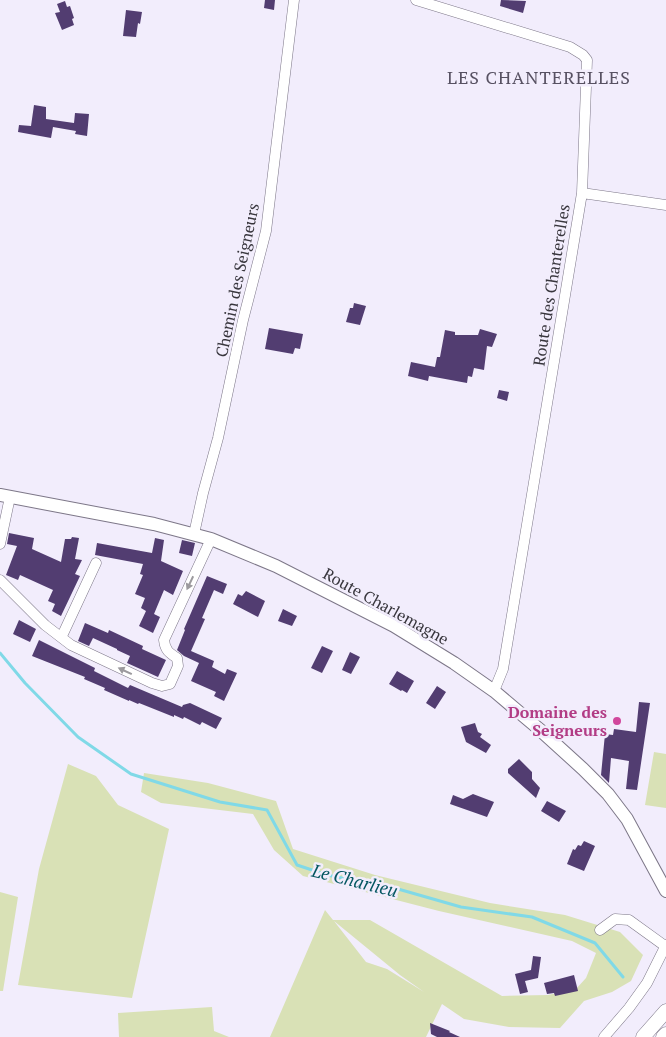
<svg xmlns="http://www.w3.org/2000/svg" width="666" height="1037" viewBox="0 0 666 1037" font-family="'PT Serif',serif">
	<rect width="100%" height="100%" fill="#f2edfc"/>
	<!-- green -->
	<path fill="#d9e1b6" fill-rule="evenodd" d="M654 752 666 754V808L645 805Z
		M68 764 96 776 118 805 169 829 132 998 18 985 39 869Z
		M144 773 208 783 276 801 293 849 375 875 490 903 565 915 620 932 643 955 631 981 612 992 584 1001 560 1028 509 1027 464 1019 442 1004 426 1037H270L325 910 333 920H370L502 996 548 995 576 989 586 978 596 953 572 941 439 911 303 876 274 850 253 814 161 803 141 792ZM334 921 400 975 424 992 387 969 366 962Z
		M0 892 18 897 3 991H0Z
		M212 1007 214 1031 229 1037H119L118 1013Z"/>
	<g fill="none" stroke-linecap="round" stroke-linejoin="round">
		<!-- stream -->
		<path stroke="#80d9e7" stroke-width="3" d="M0 653 25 683 78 737 131 774 220 802 267 810 297 865 327 875 398 889 461 907 532 917 595 943 623 977"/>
	</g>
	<!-- building -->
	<path fill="#523d71" d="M265 0H275L274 10 264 8Z
		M501 0 526 1 523 13 500 6Z
		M65 1 67 7 70 6 74 18 72 19 74 25 62 30 55 13 60 12 57 4Z
		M126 10 142 12 140 24 138 23 136 37 123 36Z
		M34 105 46 107V119L74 123 75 113 89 114 87 136 75 134 76 131 53 127 51 138 18 132 19 125 31 126Z
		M354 303 366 306 360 325 346 322 350 308H353Z
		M269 328 303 334 300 349 295 348 293 354 265 349Z
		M480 329 497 334 492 347 487 346 484 370 474 368 472 377 468 376 467 383 429 376 428 381 408 376 411 362 435 367 437 357H440L445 330 455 332V335H478Z
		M499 390 509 392 507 401 497 398Z
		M9 533 34 538 32 549 61 562 65 539H71L72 537 79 538 75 559 82 560 75 574 80 576 61 616 52 611 55 604 48 601 53 590 20 575 18 580 6 575 17 546 7 544Z
		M155 538 164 540 161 561 183 571 173 595 164 590 154 614 160 617 153 633 139 626 146 611 141 608 145 598 135 594 143 575 140 574 143 564 95 555 97 543 152 553Z
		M182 540 195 543 192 556 179 553Z
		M207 576 227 584 223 594 214 590 202 618 205 619 191 651 214 661 212 667 225 674 227 669 237 673 224 701 214 696 216 692 191 681 199 663 184 656 177 650 185 630 184 629Z
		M246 591 265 601 258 617 233 604 238 594 242 596Z
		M283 609 297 616 292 626 278 621Z
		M19 620 36 629 30 642 13 634Z
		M85 623 108 633 109 630 143 646 142 649 166 660 158 677 127 663 130 656 117 650V649L93 638 89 646 78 641Z
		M39 640 95 668 94 671 128 688 130 685 182 707 183 705 190 703 222 718 216 729 202 722 200 725 184 717 183 719 174 715V717L139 703 138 704 129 700V701L104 690 105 688 84 679 85 677 32 656Z
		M322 646 333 651 322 673 311 668Z
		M350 652 360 657 351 674 342 670Z
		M397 671 414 681 407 693 402 690 401 691 389 684Z
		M437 686 446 692 435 709 426 703Z
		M639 702 650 703 637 790 626 789 629 761 611 758 609 783 601 775 605 734 613 735 614 729 636 732Z
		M475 723 478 732 482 734 480 737 491 745 486 753 466 742 461 727Z
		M519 759 532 772V779L540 788 536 798 508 773V769Z
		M473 794 494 802 487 817 450 804 453 795 463 799Z
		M547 801 566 811 559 822 541 811Z
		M584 841 595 846 584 871 567 864 573 849 575 850 578 845 581 846Z
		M533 956 541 957 538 978 525 981 528 992 520 994 515 974 531 970Z
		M574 975 578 991 555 996 554 993 547 994 544 983Z
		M430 1023 450 1031 449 1032 460 1037H437L431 1034Z"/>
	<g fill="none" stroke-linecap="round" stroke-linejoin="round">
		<defs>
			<path id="minor" d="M416 0 570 47 583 55 587 60 582 193 503 669 494 691
				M582 193 666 205
				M194 534 203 493 218 438 243 320 266 231 294 0
				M0 544 10 497
				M0 580 45 625 71 645 152 683 162 686 170 684 178 666 177 658C169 653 165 650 164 640L211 539
				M62 636 96 563
				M600 930 615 919 629 920 665 946
				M604 1037 629 1008 647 983 666 945"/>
			<path id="major" d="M0 495 154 524 211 539 276 566 394 626 454 663 494 691 539 729 583 769 608 794 627 819 666 891"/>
			<path id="highway" d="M643 1037 666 1011
				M663 1037 666 1034"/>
		</defs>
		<!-- minor casing -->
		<use href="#minor" stroke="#7d7788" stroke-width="11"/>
		<!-- major casing -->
		<use href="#major" stroke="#7d7788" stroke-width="14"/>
		<!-- highway casing -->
		<use href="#highway" stroke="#7d7788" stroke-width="15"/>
		<!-- minor -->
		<use href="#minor" stroke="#fff" stroke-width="10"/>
		<!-- major -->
		<use href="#major" stroke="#fff" stroke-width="12"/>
		<!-- highway -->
		<use href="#highway" stroke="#fff" stroke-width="14"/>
	</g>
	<!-- one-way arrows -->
	<defs><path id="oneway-solid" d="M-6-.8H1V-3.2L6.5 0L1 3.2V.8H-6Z" transform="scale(1.25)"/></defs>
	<g fill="#9c9a9e">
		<use href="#oneway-solid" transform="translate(190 583) rotate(115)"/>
		<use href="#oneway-solid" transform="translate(125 671) rotate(-155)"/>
	</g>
	<!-- markers -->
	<circle fill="#d1479c" stroke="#f2edfc" stroke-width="2" cx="617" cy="721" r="5"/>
	<g text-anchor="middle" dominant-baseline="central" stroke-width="5" stroke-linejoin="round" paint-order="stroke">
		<!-- street labels -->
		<g font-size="16" fill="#38363d" stroke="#f2edfc">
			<text transform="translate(237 280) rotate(-78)">Chemin des Seigneurs</text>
			<text transform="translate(551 285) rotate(-81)">Route des Chanterelles</text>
			<text transform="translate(386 606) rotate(29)">Route Charlemagne</text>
		</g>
		<!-- hotel labels -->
		<g font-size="16" font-weight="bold" fill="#b23c85" stroke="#f2edfc" text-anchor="end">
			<text x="607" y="712">Domaine des<tspan x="607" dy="18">Seigneurs</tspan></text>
		</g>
		<!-- neighbourhood labels -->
		<g font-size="18" letter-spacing="1" fill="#575162" stroke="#f2edfc">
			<text x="539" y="77">LES CHANTERELLES</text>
		</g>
		<!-- water labels -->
		<g font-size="18" font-style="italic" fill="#055761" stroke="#f2edfc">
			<text transform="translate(355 880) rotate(14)">Le Charlieu</text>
		</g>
	</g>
</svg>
